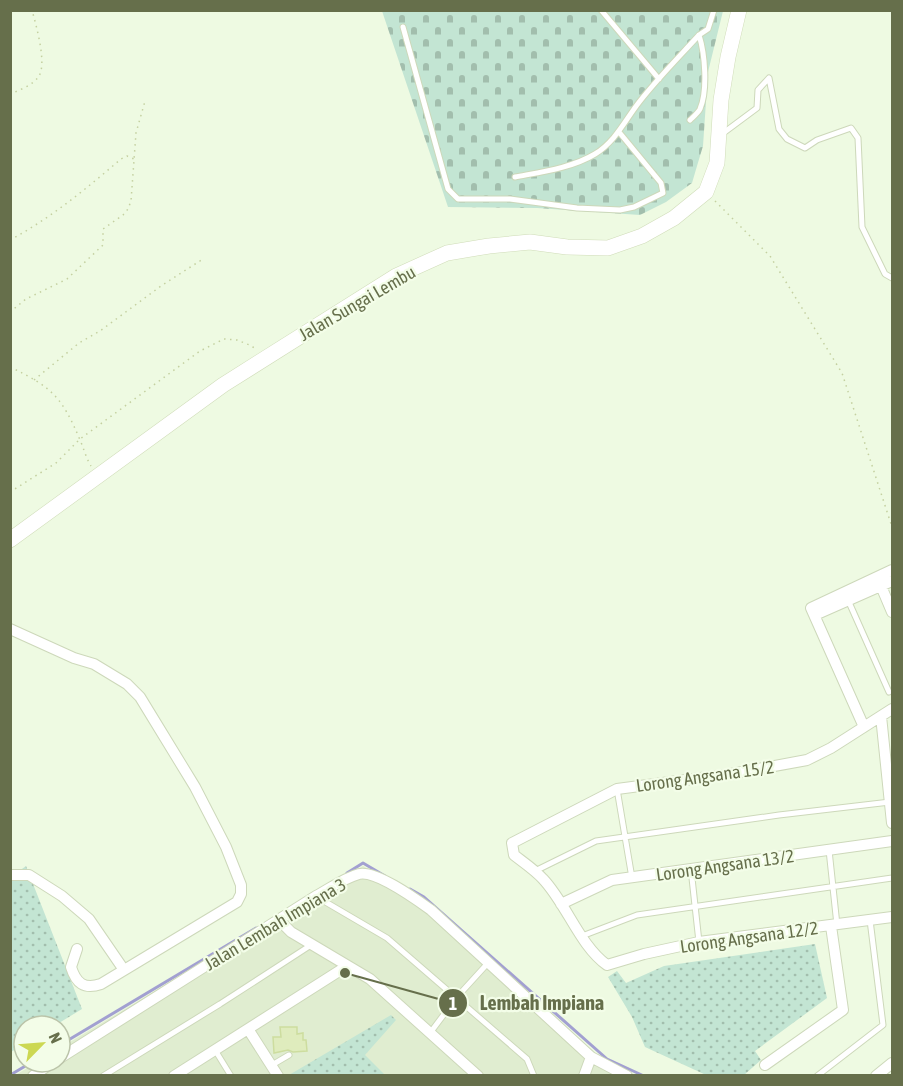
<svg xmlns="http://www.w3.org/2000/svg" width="903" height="1086" viewBox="0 0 903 1086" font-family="'Asap Condensed',sans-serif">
	<defs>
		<pattern id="grass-dots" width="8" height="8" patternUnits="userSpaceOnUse" patternTransform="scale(1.5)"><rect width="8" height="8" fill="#c3e5d3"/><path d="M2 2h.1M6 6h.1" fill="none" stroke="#a2bead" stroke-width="1.8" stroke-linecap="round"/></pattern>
		<pattern id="cemetery-stones" width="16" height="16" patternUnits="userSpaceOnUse" patternTransform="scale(1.5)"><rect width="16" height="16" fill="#c3e5d3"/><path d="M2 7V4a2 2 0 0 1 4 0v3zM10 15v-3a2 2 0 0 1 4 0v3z" fill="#a2bead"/></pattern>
	</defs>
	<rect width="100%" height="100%" fill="#eefae2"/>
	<!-- residential -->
	<path fill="#e0edd0" d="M363 866 422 899 605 1062 635 1075 14 1076 37 1062H60V1048Z"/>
	<!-- grass -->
	<path fill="url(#grass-dots)" d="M26 866 82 1009 54 1026H24V1044L11 1052V877Z
		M815 944 827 998 755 1051 761 1060 744 1075H706L645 1047 632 1017 608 977 617 971 626 983 664 966Z
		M391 1015 396 1020 365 1055 385 1075H289Z"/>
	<!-- cemetery -->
	<path fill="url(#cemetery-stones)" d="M382 11H723L708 72 703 146 697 166 692 183 666 202 640 215 537 208 448 207Z"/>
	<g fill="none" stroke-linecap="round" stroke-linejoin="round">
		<!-- stream -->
		<path stroke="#a2a0d1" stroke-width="3" d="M347 873 363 863 385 876
			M410 889 424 897 607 1059 644 1076
			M60 1045 256 928
			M12 1074 32 1062"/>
	</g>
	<!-- building -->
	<path fill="#dfecbd" stroke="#cddd9f" stroke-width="1.5" d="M280 1027H297V1034L303 1033V1040H306L307 1051 293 1052 288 1050 274 1053 273 1037H281Z"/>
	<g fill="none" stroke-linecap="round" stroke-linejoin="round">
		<defs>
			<path id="lane" d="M601 10 659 79
				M403 27 448 189 458 199H510L577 208 620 210 634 207 663 193 661 183 619 132
				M690 120C693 117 698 113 700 109 708 90 705 54 699 35
				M722 134 757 108 758 90 769 78 779 129 787 139 805 148 817 140 851 128 858 138 862 227 885 274 892 278
				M515 177C541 172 572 168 595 154 616 141 625 120 640 101 658 78 679 57 699 35L708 29 714 10
				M848 600 889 692
				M617 789 632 878
				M829 850 837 925
				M691 869 699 942
				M535 871 596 841 779 815 890 802
				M317 897 387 938 527 1059 534 1076
				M582 936 637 915 892 878
				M430 1033 457 997 488 963
				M215 1050 231 1076
				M272 1065 289 1055
				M103 1076 220 1004 311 945
				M817 1076 883 1025 870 920"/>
			<path id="street" d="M881 586 892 612
				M815 615 892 581
				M10 629 74 658 94 664 127 684 140 697 195 787 226 847 241 885V894L237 902 101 984C84 990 76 983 71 967L77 949
				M892 709 831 748 807 760 731 774 617 789 512 843 514 855C523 862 535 870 543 879 566 903 580 946 607 965L644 954 699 942 892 917
				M881 716 892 823
				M864 727 811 608 892 570
				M10 875H29L62 896 89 919 124 970
				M561 904 612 880 892 841
				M279 920 291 932 370 979 478 1076
				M248 1029 278 1076
				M60 1058 316 896C329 889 344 878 359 874 376 870 417 900 431 910L591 1057
				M765 1065 843 1010 831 926
				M33 1076 53 1062
				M174 1076 347 966
				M584 1076 591 1057 627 1076
				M876 1076 892 1063"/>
			<path id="secondary" d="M10 540 223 385 396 276 447 253 489 246 530 242 567 247 608 248 642 236 674 218 706 192 717 163 721 100 728 57 739 10"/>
		</defs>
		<!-- lane casing -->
		<use href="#lane" stroke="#cdd8ba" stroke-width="7"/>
		<!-- street casing -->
		<use href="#street" stroke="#cdd8ba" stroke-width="12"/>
		<!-- secondary casing -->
		<use href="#secondary" stroke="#d0dcb9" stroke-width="16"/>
		<!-- path -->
		<path stroke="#c4d0a0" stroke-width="1.5" stroke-dasharray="1.5 4.5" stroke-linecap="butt" d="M10 94C20 90 33 85 39 76 47 63 36 25 32 10
			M715 201 770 256 842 373 892 527
			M10 240C51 218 87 188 121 159L127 156 134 159
			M10 312 26 299 67 279 103 245V229L123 215 128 209 131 201 136 133 145 101
			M10 367C52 387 62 397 80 440 84 449 86 458 91 466
			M34 380 79 343 100 331 161 286 203 259
			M10 492 56 463 80 439 200 351 224 339 237 340 252 346 255 349"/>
		<!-- lane -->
		<use href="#lane" stroke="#fff" stroke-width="5"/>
		<!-- street -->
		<use href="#street" stroke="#fff" stroke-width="10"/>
		<!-- secondary -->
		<use href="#secondary" stroke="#fff" stroke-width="15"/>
	</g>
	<g text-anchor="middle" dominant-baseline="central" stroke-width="4.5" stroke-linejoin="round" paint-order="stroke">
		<!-- street labels -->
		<g font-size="18" fill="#666f4b" stroke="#f3fde8">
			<text transform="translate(357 303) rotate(-30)">Jalan Sungai Lembu</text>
			<text transform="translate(705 776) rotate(-8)">Lorong Angsana 15/2</text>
			<text transform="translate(725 865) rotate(-8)">Lorong Angsana 13/2</text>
			<text transform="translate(275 924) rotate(-31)">Jalan Lembah Impiana 3</text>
			<text transform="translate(749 937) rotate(-8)">Lorong Angsana 12/2</text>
		</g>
	</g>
	<!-- callouts -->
	<path fill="none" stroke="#666f4b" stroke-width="2" d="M345 973L453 1003"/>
	<g fill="#666f4b" stroke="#f3fde8" stroke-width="2">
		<circle cx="345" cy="973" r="6"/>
		<circle cx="453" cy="1003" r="15"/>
	</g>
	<g font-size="18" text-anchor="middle" font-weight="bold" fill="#fff">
		<text x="453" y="1010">1</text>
	</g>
	<g font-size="20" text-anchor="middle" font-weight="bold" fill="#666f4b" stroke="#f3fde8" stroke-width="4.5" stroke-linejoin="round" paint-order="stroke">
		<text x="542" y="1010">Lembah Impiana</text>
	</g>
	<!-- border -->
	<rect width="903" height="1086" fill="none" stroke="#666f4b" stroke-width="24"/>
	<!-- north arrow -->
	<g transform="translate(42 1044) rotate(65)"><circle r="28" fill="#f3fde8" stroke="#bbc4a9" stroke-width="1.5"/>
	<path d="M0-4.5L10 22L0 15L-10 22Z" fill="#ccd852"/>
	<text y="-9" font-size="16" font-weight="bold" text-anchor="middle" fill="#666f4b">N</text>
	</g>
</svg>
